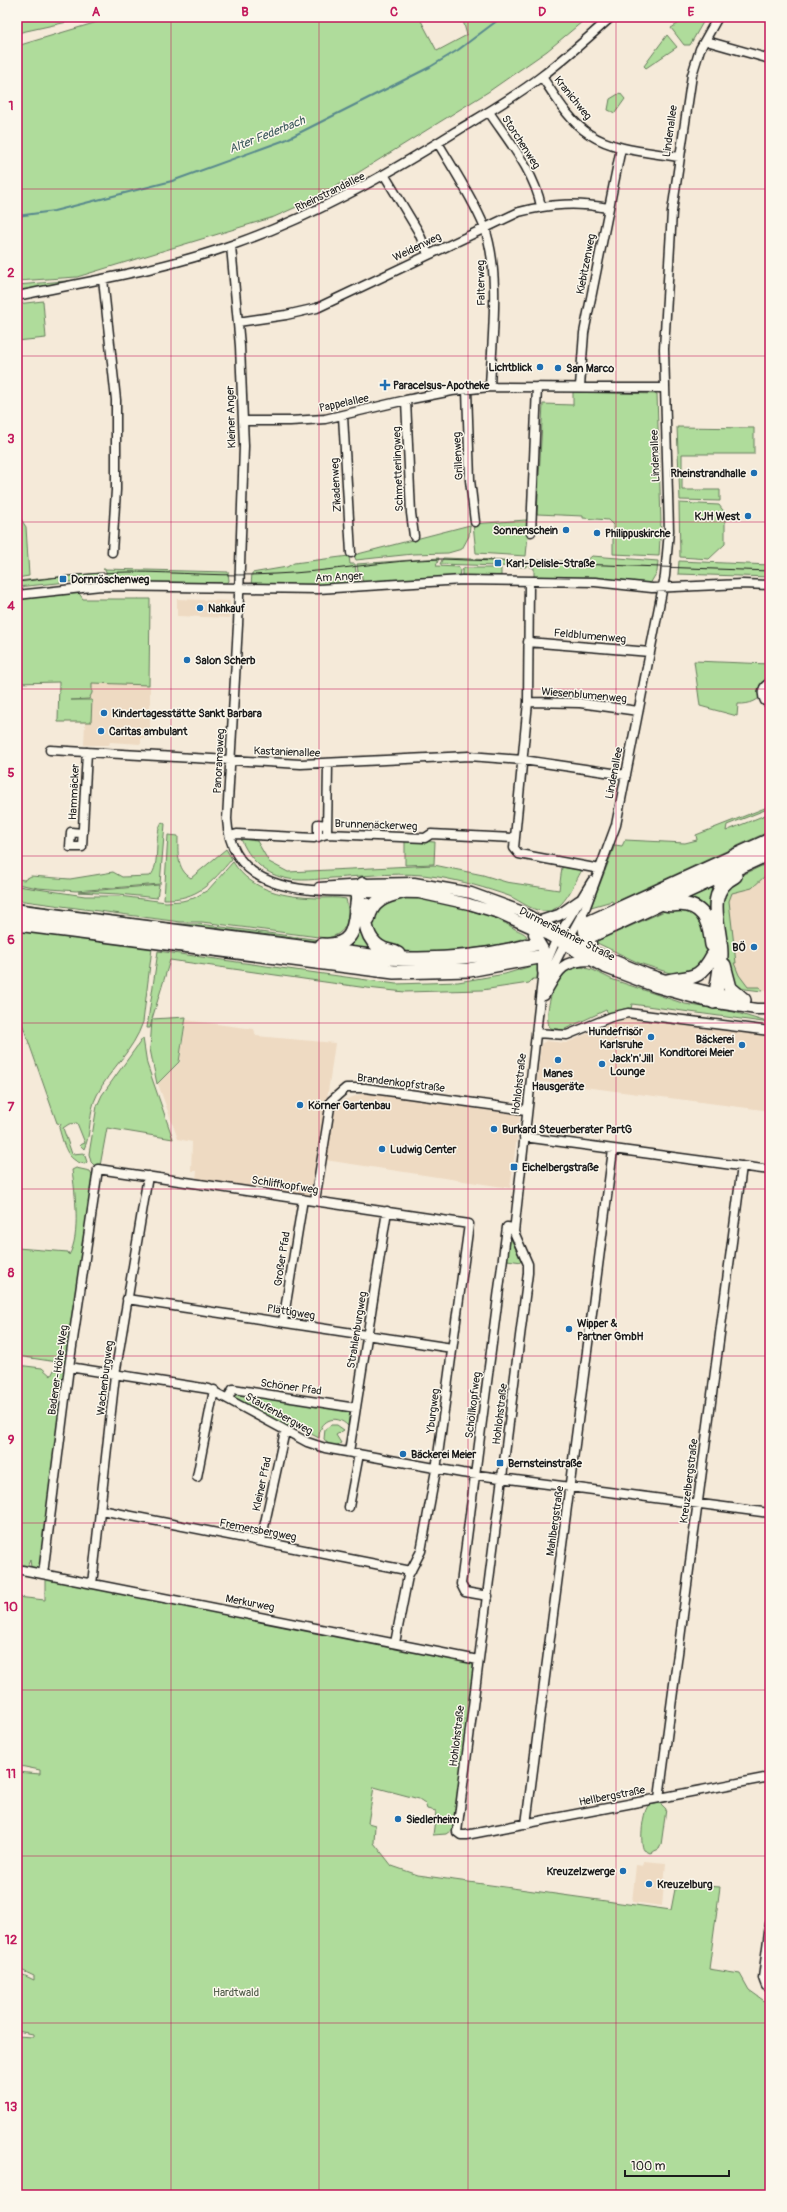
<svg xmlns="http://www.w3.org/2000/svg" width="787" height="2212" viewBox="0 0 787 2212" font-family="Pangolin,sans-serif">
	<rect width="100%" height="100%" fill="#f5ead9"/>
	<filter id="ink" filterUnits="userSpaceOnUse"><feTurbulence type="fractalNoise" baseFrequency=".025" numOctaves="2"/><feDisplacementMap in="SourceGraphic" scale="8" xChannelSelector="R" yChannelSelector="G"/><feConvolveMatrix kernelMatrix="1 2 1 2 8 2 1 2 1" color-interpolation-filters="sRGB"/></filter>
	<g filter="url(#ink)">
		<!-- built -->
		<path fill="#eedac2" d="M177 599 230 601 229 618 177 616Z
			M92 683 150 685V738H141V744L110 742 109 745H84L85 723 58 722 59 700 89 699 92 693Z
			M770 874V992L748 988 735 983 727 900 730 891Z
			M630 1018 770 1036V1111L537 1081 541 1044 546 1041 566 1043 621 1019Z
			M186 1020 254 1029 256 1036 335 1043 313 1197 196 1179 197 1171H191L192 1142 178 1139 158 1084 180 1062Z
			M366 1092 520 1115 510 1188 325 1160 334 1104Z
			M644 1861 666 1863 662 1906 632 1902 636 1865 643 1866Z"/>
		<!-- green -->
		<path fill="#afdc9b" stroke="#667c5c" d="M17 17H90L17 33Z
			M114 17H419L437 51 467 35 462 17H588L547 51 488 92 319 197 274 217 77 277 17 281V46Z
			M689 17H706L690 45H684L671 28Z
			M667 35 677 47 646 68 644 66Z
			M620 93 625 99 615 113 608 110 610 99Z
			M77 280V282L17 293V285Z
			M43 301 46 338 17 341V304Z
			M573 392 657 394 661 521 659 556 613 554V525L608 520 583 518V516L537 514 543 404 573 405Z
			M677 427 754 428V454H682V490H720V501L680 500Z
			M679 503 719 505 725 513V544L709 559 680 557Z
			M17 513 26 527 29 576 17 578Z
			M526 520 529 524 526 556 476 553 473 524Z
			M470 525 469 536 462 549 448 553 413 554 356 560 354 555Z
			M349 556 350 564H355L356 573H359L360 583 345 586H251L252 573 287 567 294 563Z
			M592 556 658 561 657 572 650 584 603 579 534 578V568L530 567 531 560 585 562Z
			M439 558 436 566 458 567 460 570 459 577 363 584 361 572H358L357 564Z
			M443 558 527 561 526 567 440 564Z
			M679 561 770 565V577L678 574Z
			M465 568H501V577H462V570Z
			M103 569 228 572 229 581 226 583 103 582V579L106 578V571Z
			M99 573V579L17 587V581Z
			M78 592 83 599H150L149 685 92 683V693L89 699 71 700H92L91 722H58L59 682 17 683V599Z
			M694 661 770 664C770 686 764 705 738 704L737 716 700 706Z
			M770 806V808L727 825 726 831 770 813V831L613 903 612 901 591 907 615 845 622 846 625 840 685 843 697 840 696 835Z
			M162 822 165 824 160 884 76 891 38 888 17 884V879L24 880 31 876 70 879 113 872 122 877 150 876C161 866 153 835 162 822Z
			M168 835 178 836C178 851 176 869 191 878L226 849 232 859C211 883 198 900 164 899Z
			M241 839 257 841 269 862 288 872 434 865 483 875 506 882 559 890 562 867 582 870C574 883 565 909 548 911 534 913 521 901 509 896 486 888 462 881 438 877 403 871 368 876 332 878 317 879 300 882 284 878 263 873 249 858 241 839Z
			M405 840 435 842 434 864 405 865Z
			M233 862C252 892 286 897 318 898 327 898 338 897 346 899 351 919 347 935 326 938L202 922H180L17 900V886L85 896H119L166 902 182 901 194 898 208 890Z
			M770 862V874L764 877 752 888 732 893 729 901 736 963H734L739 975 748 987H760L762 991 737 988 729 976 718 903 732 880Z
			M159 885 157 898 119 894 78 892Z
			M716 885 715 970V943L685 900Z
			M349 895 355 902 354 920 346 934 337 940 324 942 214 928 180 927 17 906V903L177 924H199L321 940C354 939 351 921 349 895Z
			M391 897C432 897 478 907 512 927 517 931 525 932 527 937 499 948 414 958 386 947 380 945 375 934 371 928L373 911Z
			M682 907 699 917 706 931 708 957 702 967 682 977 639 963 595 942 669 909Z
			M359 919 375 950 342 946Z
			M17 931 152 948 143 1022C133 1052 110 1068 97 1095 88 1112 92 1133 84 1149L80 1145 85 1143 77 1123 69 1124 63 1128 72 1154 84 1153 87 1162 85 1164C66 1161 64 1144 59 1128L61 1124 57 1123 17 1009Z
			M158 951 396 984 458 982 505 974 538 964 537 979H533L529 983 482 990 405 992 367 988 170 960 152 1019 186 1017 179 1062 157 1084 150 1049 152 1020 150 1028H147Z
			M570 967H581L593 970 611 979 685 1004 734 1012 770 1023 632 1004 631 1009H624L609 1014 606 1010 563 1030 550 1028C544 1017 551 992 557 981 560 975 565 972 570 967Z
			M143 1038 147 1064 173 1139 107 1128 100 1166H95L91 1162 89 1154 97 1106 102 1095Z
			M76 1168 90 1171 93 1176 67 1360 64 1363 17 1356V1248L68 1252 69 1255C81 1236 75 1192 72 1170Z
			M510 1239H511L522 1262 507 1260Z
			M17 1365 42 1368 51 1376 54 1370H63L65 1373 42 1564 38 1569 31 1567 30 1560 27 1567 17 1566Z
			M235 1392 350 1411 348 1426C336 1413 319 1420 319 1438L295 1426 293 1431 232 1397Z
			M331 1425H337L344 1430 336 1435 341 1443 336 1446 329 1445 324 1439 325 1429Z
			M45 1577 471 1661 474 1668 453 1829 446 1834 433 1835 436 1811 427 1809 425 1803 419 1799 374 1787 368 1823 375 1825 374 1843 392 1866 418 1875 671 1910 676 1884 720 1887 709 1969 740 1974 749 1990 770 2005V2195H17V2036L33 2037V2034L17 2031V1972L34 1980V1976L21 1970V1960H17V1772L40 1774V1770L20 1766 19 1758 17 1757V1597L45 1600Z
			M660 1803 666 1809 661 1845 659 1849 650 1853 644 1850C639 1843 643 1809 649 1805Z"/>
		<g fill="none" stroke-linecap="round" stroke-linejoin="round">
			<!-- stream -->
			<path stroke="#58898d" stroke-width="2" d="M17 216 54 211 172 181 285 140 430 67 458 50 502 17"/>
			<defs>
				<path id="minor" d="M706 39 710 42 770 59
					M542 77C555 96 569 121 589 134 615 151 649 152 679 157
					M489 112C509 142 534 171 541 206
					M438 143C454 170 472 197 484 226 501 272 492 338 490 387
					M385 176 418 231 428 254
					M231 246 240 346 244 446 238 625 227 819C231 892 303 891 358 892
					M103 279 116 400V490L112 552
					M17 296C89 281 162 270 232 245 312 217 383 177 455 132 485 114 515 97 542 76 566 58 589 37 611 17
					M238 322 286 315 317 308 519 212C550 204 577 202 608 208
					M580 386 584 333 621 148
					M467 390 470 480 475 522
					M406 400 411 513 414 536
					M343 416 351 553
					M243 421H290L325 419 406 400 452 391 490 387 664 388
					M531 532 537 387
					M529 582 528 702 514 848 519 854 600 869
					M17 595 101 586 318 589 462 580 595 582 652 588 742 584 770 585
					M528 642 650 652
					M770 683C762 686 761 694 765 701L770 702
					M528 702 580 703 638 711
					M50 750 301 764 469 756 523 760 626 775
					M83 833 71 832 70 847H82L87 752
					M327 834 328 764
					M230 836 237 834 314 838 327 834 425 838 431 834 513 838
					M318 837V824L327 825
					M319 887 363 884
					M560 933 592 881
					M569 938 585 909 616 825 665 576 669 531 664 349 672 212 692 75 700 49 718 17
					M556 940 543 971 514 1232 528 1264V1273L457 1832 461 1835H466L770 1777
					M547 985 551 971 564 945
					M536 1033 567 1035 611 1017 628 1013 770 1031
					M524 1137 770 1170
					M315 1201 331 1101 346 1088H365L526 1110
					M127 1299 452 1348
					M283 1322 303 1199
					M69 1367 209 1389 307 1442 325 1448 462 1473 770 1513
					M228 1398 233 1389 356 1408
					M349 1452 387 1211
					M197 1477 214 1390
					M349 1507 359 1454
					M101 1510 411 1571
					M261 1541 285 1431
					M17 1569 478 1660
					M43 1574 69 1367 98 1169 469 1224 436 1470 421 1551 408 1576 395 1643
					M92 1584 115 1375 148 1176
					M488 1596 465 1592 461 1584 507 1227 514 1228
					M659 1798 742 1166
					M526 1824 613 1150
					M770 1924 763 1978 766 1986 770 1987"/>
				<path id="tertiary" d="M363 884 414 883 471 893 520 911 591 951 647 974 684 986 744 1000
					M358 892 419 893 469 904 499 913 548 935 603 967 656 987 705 1001 756 1009H770
					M582 915 584 932 591 944
					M541 921 559 915 579 901
					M534 934 543 949V971
					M544 995C558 971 560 961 590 960"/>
				<path id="trunk" d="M665 904C672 906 680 903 687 905 707 909 710 928 712 945
					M366 905C364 921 366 941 383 949 387 951 393 951 398 954
					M17 911 387 958C437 961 487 957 535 944
					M368 920C371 901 385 896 402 892
					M17 924 394 972 469 970 539 957
					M586 924 770 840
					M590 936 770 853
					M322 945C367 948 349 907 363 884
					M724 965 730 988 744 1000
					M667 981C692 976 699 981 713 955
					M714 1002C717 986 721 970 721 954 721 926 703 892 735 876"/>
			</defs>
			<!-- minor casing -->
			<use href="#minor" stroke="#1c1c1c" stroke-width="11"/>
			<!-- tertiary casing -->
			<use href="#tertiary" stroke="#1c1c1c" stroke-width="13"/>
			<!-- trunk casing -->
			<use href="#trunk" stroke="#1c1c1c" stroke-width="16"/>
			<!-- minor -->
			<use href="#minor" stroke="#fbf7ec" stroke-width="8"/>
			<!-- tertiary -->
			<use href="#tertiary" stroke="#fbf7ec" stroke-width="10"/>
			<!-- trunk -->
			<use href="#trunk" stroke="#fbf7ec" stroke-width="13"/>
			<!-- tram -->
			<path stroke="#1c1c1c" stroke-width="1" d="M17 582C54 578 92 572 129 572 178 572 226 577 275 574 331 572 385 560 441 559L770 571"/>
		</g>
	</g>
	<!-- grid -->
	<path fill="none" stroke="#c2185b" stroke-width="1" stroke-opacity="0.55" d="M171 17V2195M319 17V2195M468 17V2195M616 17V2195M17 189H770M17 356H770M17 522H770M17 689H770M17 856H770M17 1023H770M17 1189H770M17 1356H770M17 1523H770M17 1690H770M17 1856H770M17 2023H770"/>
	<!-- markers -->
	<g fill="#1f6fb2" stroke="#fbf7ec" stroke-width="1.5">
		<circle cx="540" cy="367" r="4"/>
		<circle cx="558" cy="368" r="4"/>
		<path d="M383 379h4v4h4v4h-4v4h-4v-4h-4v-4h4z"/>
		<circle cx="754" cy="473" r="4"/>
		<circle cx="748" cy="516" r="4"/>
		<circle cx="566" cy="530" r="4"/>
		<circle cx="597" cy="533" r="4"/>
		<rect x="494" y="559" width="8" height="8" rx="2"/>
		<rect x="59" y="575" width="8" height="8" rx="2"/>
		<circle cx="200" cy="608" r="4"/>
		<circle cx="187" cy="660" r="4"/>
		<circle cx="104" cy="713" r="4"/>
		<circle cx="101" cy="731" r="4"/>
		<circle cx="754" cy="947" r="4"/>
		<circle cx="651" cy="1037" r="4"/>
		<circle cx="742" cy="1045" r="4"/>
		<circle cx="558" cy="1060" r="4"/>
		<circle cx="602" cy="1064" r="4"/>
		<circle cx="300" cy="1105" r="4"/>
		<circle cx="494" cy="1129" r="4"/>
		<circle cx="382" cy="1149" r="4"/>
		<rect x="510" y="1163" width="8" height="8" rx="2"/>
		<circle cx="569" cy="1329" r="4"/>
		<circle cx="403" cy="1454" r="4"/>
		<rect x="496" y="1459" width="8" height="8" rx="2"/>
		<circle cx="398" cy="1819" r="4"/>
		<circle cx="623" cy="1871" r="4"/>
		<circle cx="649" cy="1884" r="4"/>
	</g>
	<g text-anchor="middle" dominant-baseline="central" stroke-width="3" stroke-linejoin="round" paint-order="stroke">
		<!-- street labels -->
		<g font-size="11" fill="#1c1c1c" stroke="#fbf7ec">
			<text transform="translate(573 98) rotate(51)">Kranichweg</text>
			<text transform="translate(670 131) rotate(-82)">Lindenallee</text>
			<text transform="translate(521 142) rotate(57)">Storchenweg</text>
			<text transform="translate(330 192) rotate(-26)">Rheinstrandallee</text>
			<text transform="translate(417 247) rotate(-26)">Weidenweg</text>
			<text transform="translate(586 264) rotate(-79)">Kiebitzenweg</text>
			<text transform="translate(481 283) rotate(-91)">Falterweg</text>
			<text transform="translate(344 403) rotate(-12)">Pappelallee</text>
			<text transform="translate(231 417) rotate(-92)">Kleiner Anger</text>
			<text transform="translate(458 456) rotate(-93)">Grillenweg</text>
			<text transform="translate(655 456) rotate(-92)">Lindenallee</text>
			<text transform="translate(398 469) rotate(-92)">Schmetterlingweg</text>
			<text transform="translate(336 485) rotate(-93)">Zikadenweg</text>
			<text transform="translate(339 577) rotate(-3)">Am Anger</text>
			<text transform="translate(590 636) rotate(5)">Feldblumenweg</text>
			<text transform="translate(584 695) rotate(5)">Wiesenblumenweg</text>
			<text transform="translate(287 752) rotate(2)">Kastanienallee</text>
			<text transform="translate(219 761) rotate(-87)">Panoramaweg</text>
			<text transform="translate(614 773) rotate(-79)">Lindenallee</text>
			<text transform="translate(74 792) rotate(-87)">Hammäcker</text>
			<text transform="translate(376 825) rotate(2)">Brunnenäckerweg</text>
			<text transform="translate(567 934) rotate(27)">Durmersheimer Straße</text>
			<text transform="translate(401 1083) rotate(7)">Brandenkopfstraße</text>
			<text transform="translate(519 1084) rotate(-83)">Hohlohstraße</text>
			<text transform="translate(285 1185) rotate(9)">Schliffkopfweg</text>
			<text transform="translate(282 1259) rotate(-81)">Großer Pfad</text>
			<text transform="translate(291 1312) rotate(9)">Plättigweg</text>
			<text transform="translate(357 1330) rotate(-81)">Strahlenburgweg</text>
			<text transform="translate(58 1370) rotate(-82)">Badener-Höhe-Weg</text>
			<text transform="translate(105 1378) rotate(-83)">Wachenburgweg</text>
			<text transform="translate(291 1387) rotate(8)">Schöner Pfad</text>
			<text transform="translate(473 1405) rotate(-83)">Schöllkopfweg</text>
			<text transform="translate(433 1411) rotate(-83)">Yburgweg</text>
			<text transform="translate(279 1414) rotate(29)">Staufenbergweg</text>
			<text transform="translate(500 1414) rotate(-83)">Hohlohstraße</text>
			<text transform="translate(689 1481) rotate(-83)">Kreuzelbergstraße</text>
			<text transform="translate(262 1484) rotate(-78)">Kleiner Pfad</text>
			<text transform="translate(555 1521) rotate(-82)">Mahlbergstraße</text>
			<text transform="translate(258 1530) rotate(11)">Fremersbergweg</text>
			<text transform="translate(250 1603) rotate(11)">Merkurweg</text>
			<text transform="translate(457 1736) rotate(-83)">Hohlohstraße</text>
			<text transform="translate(612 1796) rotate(-11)">Hellbergstraße</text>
		</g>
		<!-- poi labels -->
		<g font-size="11" font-weight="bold" fill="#1c1c1c" stroke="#fbf7ec" text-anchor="start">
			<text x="532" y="367" text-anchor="end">Lichtblick</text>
			<text x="566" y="368">San Marco</text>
			<text x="393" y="385">Paracelsus-Apotheke</text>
			<text x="746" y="473" text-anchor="end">Rheinstrandhalle</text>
			<text x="740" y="516" text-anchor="end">KJH West</text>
			<text x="558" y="530" text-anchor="end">Sonnenschein</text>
			<text x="605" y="533">Philippuskirche</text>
			<text x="506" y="563">Karl-Delisle-Straße</text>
			<text x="71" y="579">Dornröschenweg</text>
			<text x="208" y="608">Nahkauf</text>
			<text x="195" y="660">Salon Scherb</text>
			<text x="112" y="713">Kindertagesstätte Sankt Barbara</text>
			<text x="109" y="731">Caritas ambulant</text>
			<text x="746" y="947" text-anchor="end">BÖ</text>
			<text x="643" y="1031" text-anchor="end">Hundefrisör<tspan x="643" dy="13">Karlsruhe</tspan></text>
			<text x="734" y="1039" text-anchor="end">Bäckerei<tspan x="734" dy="13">Konditorei Meier</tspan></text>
			<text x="610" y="1058">Jack'n'Jill<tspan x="610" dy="13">Lounge</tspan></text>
			<text x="558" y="1073" text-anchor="middle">Manes<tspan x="558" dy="13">Hausgeräte</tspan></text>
			<text x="308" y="1105">Körner Gartenbau</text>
			<text x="502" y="1129">Burkard Steuerberater PartG</text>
			<text x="390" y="1149">Ludwig Center</text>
			<text x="522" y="1167">Eichelbergstraße</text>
			<text x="577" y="1323">Wipper &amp;<tspan x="577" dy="13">Partner GmbH</tspan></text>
			<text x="411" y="1454">Bäckerei Meier</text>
			<text x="508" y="1463">Bernsteinstraße</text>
			<text x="406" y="1819">Siedlerheim</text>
			<text x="615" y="1871" text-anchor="end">Kreuzelzwerge</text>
			<text x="657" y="1884">Kreuzelburg</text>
		</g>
		<!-- park labels -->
		<g font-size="11" fill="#485642" stroke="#fbf7ec">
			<text x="236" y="1992">Hardtwald</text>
		</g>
		<!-- water labels -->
		<g font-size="12" font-style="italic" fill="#3f5b5e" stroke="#fbf7ec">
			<text transform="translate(267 135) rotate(-22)">Alter Federbach</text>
		</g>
	</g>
	<!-- margin -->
	<rect width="787" height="2212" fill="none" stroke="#fbf7ec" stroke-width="44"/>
	<!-- scale -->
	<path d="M625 2170v6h104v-6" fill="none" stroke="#1c1c1c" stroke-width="2"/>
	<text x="631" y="2170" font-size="12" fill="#1c1c1c" stroke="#fbf7ec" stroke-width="3" paint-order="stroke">100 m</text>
	<rect x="22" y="22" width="743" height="2168" fill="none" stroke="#c2185b" stroke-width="1.5"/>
	<g font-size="13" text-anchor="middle" font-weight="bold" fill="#c2185b">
		<text x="96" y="16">A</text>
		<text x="245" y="16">B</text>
		<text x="394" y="16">C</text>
		<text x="542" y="16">D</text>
		<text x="691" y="16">E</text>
		<text x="11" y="110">1</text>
		<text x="11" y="277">2</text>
		<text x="11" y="443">3</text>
		<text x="11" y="610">4</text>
		<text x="11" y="777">5</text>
		<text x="11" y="944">6</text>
		<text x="11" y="1111">7</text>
		<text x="11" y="1277">8</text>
		<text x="11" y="1444">9</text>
		<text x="11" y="1611">10</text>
		<text x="11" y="1778">11</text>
		<text x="11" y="1944">12</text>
		<text x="11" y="2111">13</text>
	</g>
</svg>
